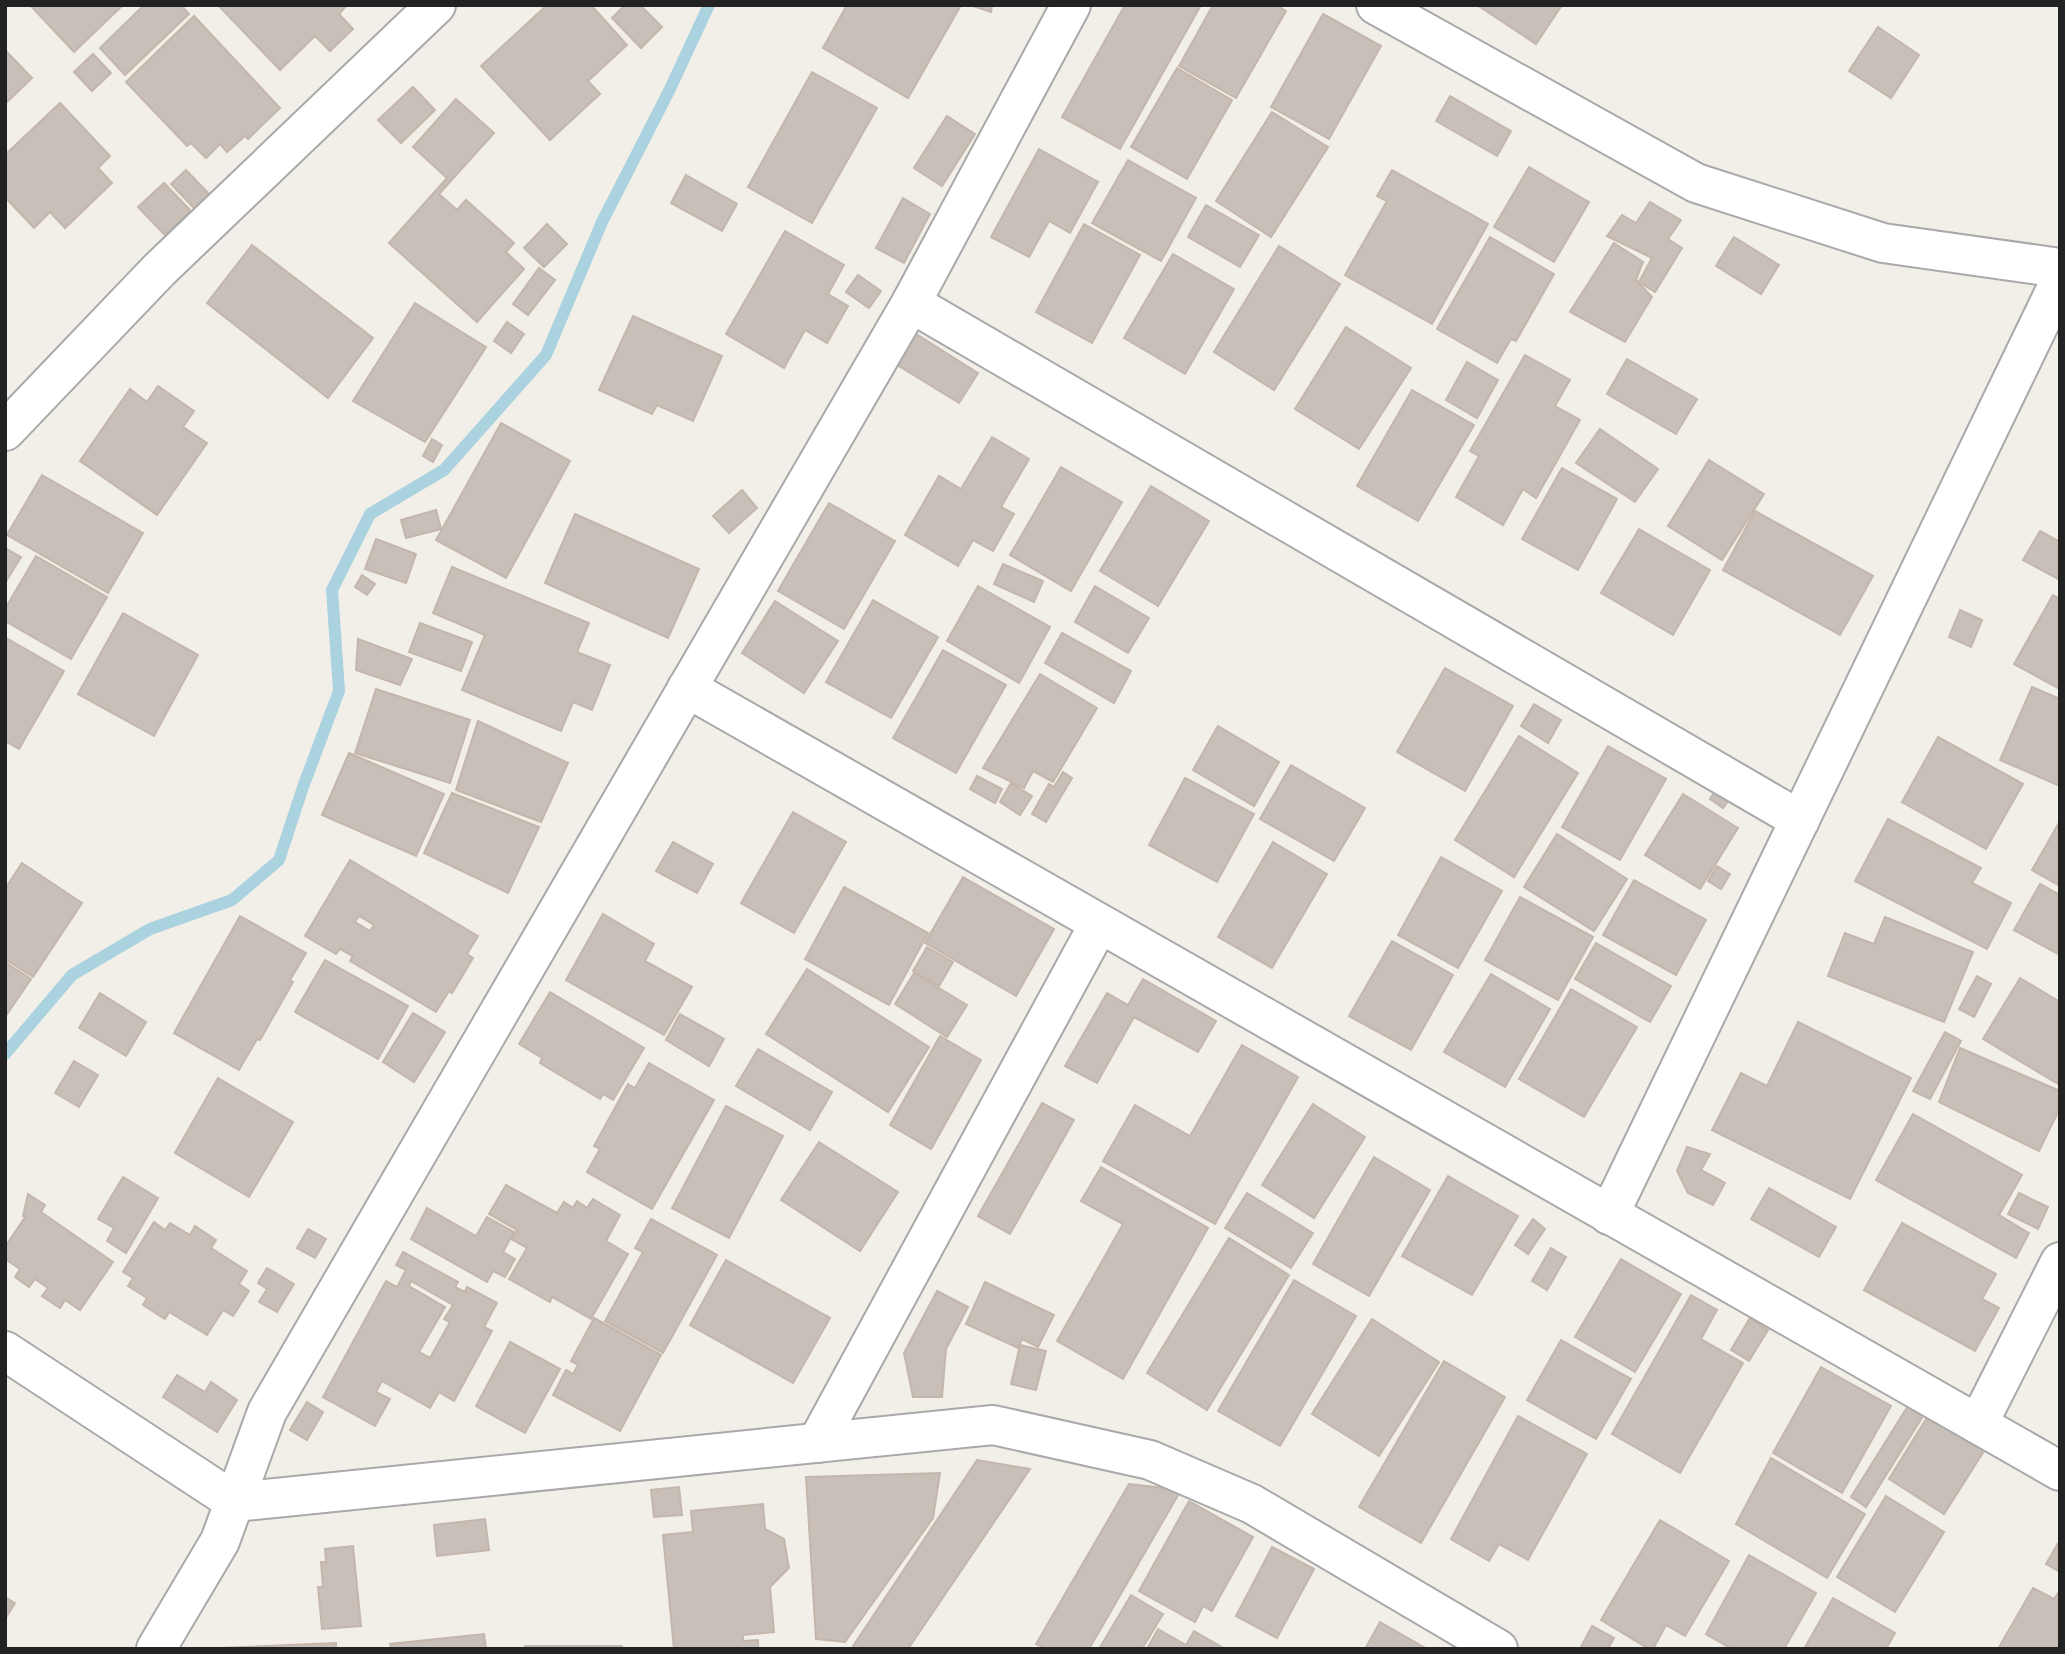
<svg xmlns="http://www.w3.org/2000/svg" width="2065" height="1654" font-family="'DM Sans',sans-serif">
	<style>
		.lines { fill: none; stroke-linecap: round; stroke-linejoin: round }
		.stream { stroke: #aad3df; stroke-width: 12 }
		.building { fill: #c7bfb8; stroke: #c4b6ab; stroke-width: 2; fill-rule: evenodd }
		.minor-casing { stroke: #a9a9a9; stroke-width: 42 }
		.minor { stroke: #fff; stroke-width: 38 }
	</style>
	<rect width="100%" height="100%" fill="#f2efe9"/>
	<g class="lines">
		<path class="stream" d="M5,1054L72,975L150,929L232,900L279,860L303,787L339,691L332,590L370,514L444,470L546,355L602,222L669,91L709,5"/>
	</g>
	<g class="building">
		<path d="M30,5H123L74,52Z"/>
		<path d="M144,5H181L189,14L125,75L100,48Z"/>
		<path d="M218,5H347L339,14L353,29L330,51L315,36L280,70Z"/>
		<path d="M547,5H591L627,45L588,81L600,94L550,140L481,66Z"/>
		<path d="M625,5H640L662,27L641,48L612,18Z"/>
		<path d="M847,5H961L908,98L823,48Z"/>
		<path d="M970,5H992L991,12Z"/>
		<path d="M1125,5H1201L1120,149L1062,117Z"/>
		<path d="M1213,5H1276L1286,11L1236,98L1179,66Z"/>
		<path d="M1477,5H1562L1536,44Z"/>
		<path d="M1323,14L1381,46L1329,139L1271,107Z"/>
		<path d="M194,16L280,108L248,139L245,136L227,152L220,144L206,158L191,143L187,146L126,82Z"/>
		<path d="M1878,27L1919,55L1891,98L1849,71Z"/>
		<path d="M5,50L32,78L5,104Z"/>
		<path d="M93,54L111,73L92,91L74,72Z"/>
		<path d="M1177,68L1232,100L1187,179L1131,147Z"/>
		<path d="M812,72L877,108L812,223L748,187Z"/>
		<path d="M413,87L435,110L401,143L378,120Z"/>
		<path d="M1450,96L1511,131L1497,156L1436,121Z"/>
		<path d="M456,99L494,133L439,194L457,210L466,200L514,243L506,252L524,269L477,322L389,243L447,178L413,147Z"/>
		<path d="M60,103L110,156L98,168L112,183L65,228L50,212L34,228L5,197V155Z"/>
		<path d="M1272,112L1328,147L1271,237L1216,201Z"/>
		<path d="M947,116L975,134L942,186L914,168Z"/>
		<path d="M1039,149L1098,182L1070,233L1049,221L1029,257L991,237Z"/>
		<path d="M1128,160L1196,198L1161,261L1092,223Z"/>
		<path d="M1529,167L1589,202L1554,262L1494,227Z"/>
		<path d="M186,170L211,196L196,210L171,184Z"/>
		<path d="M1392,170L1488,224L1432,324L1345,275L1387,201L1377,196Z"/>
		<path d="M686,175L737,204L722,231L671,203Z"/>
		<path d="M164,183L191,211L165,235L138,207Z"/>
		<path d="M903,198L930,214L904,263L876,248Z"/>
		<path d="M1650,202L1681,220L1668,239L1682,248L1655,292L1639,282L1652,258L1607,236L1622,215L1636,223Z"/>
		<path d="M1206,205L1259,235L1240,267L1188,237Z"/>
		<path d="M547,224L567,244L544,267L524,248Z"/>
		<path d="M1084,224L1140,255L1092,343L1036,312Z"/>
		<path d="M785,231L844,265L828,294L848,306L827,343L805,330L784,368L726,334Z"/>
		<path d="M1490,237L1554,274L1516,341L1511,339L1497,363L1437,329Z"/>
		<path d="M1734,237L1779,265L1761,294L1716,266Z"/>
		<path d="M1614,243L1643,262L1636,280L1652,297L1625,342L1570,312Z"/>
		<path d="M252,245L373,338L328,398L207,303Z"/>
		<path d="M1279,246L1340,284L1274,390L1214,352Z"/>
		<path d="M1173,254L1234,289L1185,374L1124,338Z"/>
		<path d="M539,268L555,280L528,315L513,304Z"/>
		<path d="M858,275L881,291L869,308L846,292Z"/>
		<path d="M415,303L486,347L425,442L353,401Z"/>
		<path d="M633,316L722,356L693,421L657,405L652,414L599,390Z"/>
		<path d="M507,322L524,334L511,353L494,341Z"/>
		<path d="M1346,327L1411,368L1359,449L1295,409Z"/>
		<path d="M913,332L978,373L959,403L894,363Z"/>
		<path d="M1525,355L1570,380L1555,406L1580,420L1536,498L1523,489L1503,525L1456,497L1479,456L1470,451Z"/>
		<path d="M1627,359L1697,399L1676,434L1607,394Z"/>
		<path d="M1467,362L1498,380L1477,418L1446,400Z"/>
		<path d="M158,386L194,411L183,427L207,443L157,515L80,461L130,389L147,402Z"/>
		<path d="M1412,390L1474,425L1418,521L1357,486Z"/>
		<path d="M501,423L570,461L506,578L436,540Z"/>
		<path d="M1600,429L1658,469L1635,502L1576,463Z"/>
		<path d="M992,437L1029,459L1001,507L1014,514L993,551L973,540L958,566L905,535L939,476L961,489Z"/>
		<path d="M432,439L442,445L433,462L423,456Z"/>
		<path d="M1709,460L1764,494L1722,560L1668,526Z"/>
		<path d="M1061,467L1122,502L1071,591L1010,555Z"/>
		<path d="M1562,468L1617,499L1578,570L1522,539Z"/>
		<path d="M42,475L143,533L108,593L7,535Z"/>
		<path d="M1151,486L1209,521L1158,606L1100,571Z"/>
		<path d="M742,490L757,508L729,533L713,516Z"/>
		<path d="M829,503L895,541L844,629L778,591Z"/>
		<path d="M436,510L441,529L406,538L401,520Z"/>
		<path d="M1755,511L1873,576L1840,635L1723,570Z"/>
		<path d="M575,514L699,569L668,638L545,583Z"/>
		<path d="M1639,529L1710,570L1673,635L1601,593Z"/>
		<path d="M2040,531L2060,542V576L2058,579L2023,560Z"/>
		<path d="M376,539L416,554L406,583L365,569Z"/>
		<path d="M5,548L21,557L5,583Z"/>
		<path d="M36,556L107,597L71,659L5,621V609Z"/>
		<path d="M1003,564L1043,581L1034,602L994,584Z"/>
		<path d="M452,567L589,623L577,652L610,665L592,710L573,702L561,731L462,690L485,635L433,613Z"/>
		<path d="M362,575L375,584L367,595L355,587Z"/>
		<path d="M978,586L1050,627L1019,683L947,641Z"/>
		<path d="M1095,586L1149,618L1128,653L1075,622Z"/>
		<path d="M2053,595L2060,599V689L2014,664Z"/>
		<path d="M873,600L938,637L891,718L826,682Z"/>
		<path d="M775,601L838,641L804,693L742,653Z"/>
		<path d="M1960,610L1982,620L1971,647L1949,637Z"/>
		<path d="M123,613L198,655L154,736L78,694Z"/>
		<path d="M420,623L472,642L461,671L409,652Z"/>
		<path d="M1062,633L1131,671L1114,703L1045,663Z"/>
		<path d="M8,639L64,671L19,749L5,741V645Z"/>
		<path d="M358,639L412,659L400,685L356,670Z"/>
		<path d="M943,650L1006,685L956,773L893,738Z"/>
		<path d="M1445,668L1513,706L1465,791L1397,752Z"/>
		<path d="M1040,674L1097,708L1053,782L1033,771L1024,788L983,768Z"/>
		<path d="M2032,687L2060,699V786L2000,760Z"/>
		<path d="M376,689L470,720L450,783L355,753Z"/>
		<path d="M1534,704L1561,720L1548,743L1521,726Z"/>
		<path d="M478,721L568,763L541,822L456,790Z"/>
		<path d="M1218,726L1279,762L1254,806L1193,770Z"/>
		<path d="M1519,736L1578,773L1514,877L1455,840Z"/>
		<path d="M1938,737L2023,784L1986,849L1902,802Z"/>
		<path d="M1608,746L1666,779L1620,860L1562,827Z"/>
		<path d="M349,753L444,794L416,856L322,815Z"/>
		<path d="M1291,765L1365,808L1334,861L1260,819Z"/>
		<path d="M1063,772L1072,778L1046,822L1032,814L1049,784L1054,787Z"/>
		<path d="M977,776L1002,789L995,803L970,789Z"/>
		<path d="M1185,778L1254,814L1217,882L1149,845Z"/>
		<path d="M1011,783L1032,796L1020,815L1000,802Z"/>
		<path d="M1717,788L1731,797L1723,808L1710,799Z"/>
		<path d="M452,793L539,827L508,893L424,853Z"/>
		<path d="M1683,794L1738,828L1700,889L1645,855Z"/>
		<path d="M793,812L846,842L794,933L741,903Z"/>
		<path d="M1888,819L1981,868L1972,883L2011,903L1987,949L1855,881Z"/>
		<path d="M2060,821V886L2032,870Z"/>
		<path d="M1557,834L1627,879L1594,931L1524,887Z"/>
		<path d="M673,842L713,864L697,893L656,871Z"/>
		<path d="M1273,842L1327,874L1272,968L1218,937Z"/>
		<path d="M1441,857L1502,891L1458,968L1398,935Z"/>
		<path d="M350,860L478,936L467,954L473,958L452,993L449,991L436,1012L350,961L353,956L340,949L336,954L305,936ZM359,916L374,925L370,931L355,922Z"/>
		<path d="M22,863L82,903L33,977L5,959V889Z"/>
		<path d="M1717,866L1730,874L1721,889L1708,881Z"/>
		<path d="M963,877L1054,929L1016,996L925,943Z"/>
		<path d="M1634,880L1706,920L1676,975L1603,935Z"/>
		<path d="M2040,884L2060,895V955L2014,930Z"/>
		<path d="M844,887L928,933L889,1005L805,959Z"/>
		<path d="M1520,897L1593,937L1558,1000L1485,960Z"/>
		<path d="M603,914L654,944L645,961L692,987L664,1035L566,980Z"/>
		<path d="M240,916L306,953L290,980L293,982L260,1040L257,1039L239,1070L174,1033Z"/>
		<path d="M1885,917L1973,952L1944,1022L1828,976L1845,933L1874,944Z"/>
		<path d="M1392,941L1453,975L1411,1050L1349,1016Z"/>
		<path d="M1596,943L1671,986L1650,1022L1575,979Z"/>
		<path d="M927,947L953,962L939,986L913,971Z"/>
		<path d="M325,960L408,1006L378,1059L295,1012Z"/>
		<path d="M5,962L31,979L5,1017Z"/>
		<path d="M807,969L929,1047L888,1112L766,1034Z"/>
		<path d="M914,973L967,1005L947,1037L895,1004Z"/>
		<path d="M1491,974L1550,1009L1505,1087L1444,1052Z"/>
		<path d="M1977,976L1991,984L1974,1017L1959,1009Z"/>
		<path d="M2020,978L2060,1002V1085L1983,1039Z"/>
		<path d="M1143,979L1216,1021L1198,1052L1134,1017L1097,1083L1065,1066L1107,993L1128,1005Z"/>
		<path d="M1571,989L1637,1027L1584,1117L1519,1079Z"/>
		<path d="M550,992L644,1048L613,1100L603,1094L600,1099L540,1063L542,1058L519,1044Z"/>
		<path d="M100,993L146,1022L126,1056L79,1028Z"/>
		<path d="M413,1013L445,1032L414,1082L383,1062Z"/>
		<path d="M680,1014L724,1039L709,1066L666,1040Z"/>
		<path d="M1798,1022L1911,1078L1850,1199L1712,1130L1741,1073L1767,1086Z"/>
		<path d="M1945,1032L1961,1041L1930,1099L1913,1091Z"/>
		<path d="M940,1036L981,1060L931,1149L890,1125Z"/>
		<path d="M1242,1045L1298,1077L1215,1224L1103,1161L1135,1105L1190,1136Z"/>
		<path d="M1960,1048L2060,1091V1108L2039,1151L1939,1102Z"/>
		<path d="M758,1049L832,1092L810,1130L736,1086Z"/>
		<path d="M74,1061L98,1075L79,1107L55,1093Z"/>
		<path d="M649,1063L714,1100L652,1209L587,1172L600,1149L594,1146L628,1084L635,1088Z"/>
		<path d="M218,1078L293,1122L249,1197L175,1153Z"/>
		<path d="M1042,1103L1074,1120L1010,1234L978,1216Z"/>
		<path d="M1313,1104L1365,1137L1314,1218L1262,1185Z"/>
		<path d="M726,1106L783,1136L729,1238L672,1208Z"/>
		<path d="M1913,1114L2022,1175L1999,1215L2029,1233L2016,1258L1876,1180Z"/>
		<path d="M819,1142L898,1192L860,1251L781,1200Z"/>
		<path d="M1687,1147L1710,1154L1701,1170L1725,1183L1713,1205L1688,1193L1677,1171Z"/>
		<path d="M1374,1157L1430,1190L1369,1296L1313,1264Z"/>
		<path d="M1101,1167L1208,1228L1123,1379L1057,1341L1123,1224L1081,1201Z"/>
		<path d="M1448,1176L1518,1216L1472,1295L1402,1256Z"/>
		<path d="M123,1177L158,1198L126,1253L107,1241L114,1228L98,1219Z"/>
		<path d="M506,1185L557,1213L564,1202L573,1208L577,1201L587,1208L593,1199L620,1215L606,1241L628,1254L591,1319L552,1297L550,1302L509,1279L527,1248L511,1239L517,1230L489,1214Z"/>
		<path d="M1769,1188L1836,1227L1819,1257L1751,1219Z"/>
		<path d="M1247,1193L1313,1233L1291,1268L1225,1228Z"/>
		<path d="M2019,1193L2048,1207L2038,1229L2008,1214Z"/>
		<path d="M28,1194L45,1205L41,1212L113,1262L80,1310L65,1300L60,1308L42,1296L48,1288L35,1279L29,1287L15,1277L20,1269L5,1259V1247L25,1217L23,1216Z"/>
		<path d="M427,1208L476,1236L487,1217L514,1232L503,1252L515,1259L505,1277L493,1271L487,1282L411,1239Z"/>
		<path d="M651,1219L717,1255L663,1353L605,1321L643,1252L635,1248Z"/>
		<path d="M1533,1219L1545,1229L1528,1254L1515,1245Z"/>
		<path d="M154,1222L165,1230L170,1223L190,1235L195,1226L216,1240L211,1248L247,1271L239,1284L249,1291L233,1316L223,1310L207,1335L169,1312L165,1319L143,1305L147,1298L128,1286L133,1278L123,1272Z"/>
		<path d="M1902,1223L1996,1274L1982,1299L1999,1308L1975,1351L1864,1290Z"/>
		<path d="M308,1229L326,1239L315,1258L297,1248Z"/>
		<path d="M1229,1238L1289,1275L1207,1410L1147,1373Z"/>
		<path d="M1551,1248L1566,1257L1547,1290L1532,1281Z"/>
		<path d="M403,1252L458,1282L455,1287L465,1292L467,1287L497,1303L484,1327L492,1331L454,1401L439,1392L430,1408L382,1381L376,1392L390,1399L375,1426L323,1397L386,1281L397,1287L406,1270L396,1265ZM411,1281L453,1305L444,1319L450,1322L430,1358L419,1352L445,1307L409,1286Z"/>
		<path d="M1621,1259L1681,1294L1635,1372L1575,1337Z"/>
		<path d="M726,1260L830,1318L793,1383L690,1325Z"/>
		<path d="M267,1268L294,1284L277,1312L259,1302L267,1289L258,1283Z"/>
		<path d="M1294,1280L1356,1316L1280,1446L1218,1411Z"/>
		<path d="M985,1282L1054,1315L1038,1347L1022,1339L1018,1348L966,1324Z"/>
		<path d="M937,1291L968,1307L946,1349L942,1397H913L904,1353Z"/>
		<path d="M1691,1295L1717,1310L1701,1339L1743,1363L1680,1473L1612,1434Z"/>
		<path d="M594,1318L661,1355L620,1431L553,1395L566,1370L573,1374L578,1365L571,1361Z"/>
		<path d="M1750,1318L1768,1330L1749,1361L1731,1350Z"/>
		<path d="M1372,1319L1439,1362L1379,1456L1312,1414Z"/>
		<path d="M1561,1340L1631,1379L1596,1439L1527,1400Z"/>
		<path d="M510,1342L560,1369L525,1433L476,1406Z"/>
		<path d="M1020,1345L1046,1351L1036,1390L1011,1384Z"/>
		<path d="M1444,1361L1505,1397L1421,1543L1359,1507Z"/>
		<path d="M1821,1367L1891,1406L1842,1493L1773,1453Z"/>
		<path d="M177,1375L205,1392L211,1382L237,1400L217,1432L163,1397Z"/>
		<path d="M307,1402L323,1412L307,1440L290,1430Z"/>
		<path d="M1908,1406L1923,1416L1866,1507L1851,1497Z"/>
		<path d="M1518,1416L1587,1454L1528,1560L1499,1544L1489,1561L1451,1539Z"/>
		<path d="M1928,1416L1984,1451L1944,1514L1889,1479Z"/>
		<path d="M1771,1458L1865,1514L1827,1578L1736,1524Z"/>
		<path d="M977,1460L1030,1469L908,1649H856L853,1646Z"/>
		<path d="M940,1473L933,1518L845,1642L816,1639L806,1477Z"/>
		<path d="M1129,1484L1181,1490L1089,1649H1047L1036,1644Z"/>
		<path d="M679,1487L682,1515L654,1517L651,1490Z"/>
		<path d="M1886,1496L1944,1532L1895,1612L1837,1577Z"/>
		<path d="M1189,1501L1253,1537L1212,1611L1203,1606L1195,1622L1139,1591Z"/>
		<path d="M763,1504L765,1529L784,1539L789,1568L770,1587L774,1632L743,1635V1641L758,1640V1649H674L663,1535L693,1532L691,1511Z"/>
		<path d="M485,1519L489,1550L437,1556L434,1525Z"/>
		<path d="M1660,1520L1729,1561L1685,1636L1666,1625L1653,1649H1649L1601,1620Z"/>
		<path d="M2060,1540V1572L2046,1564Z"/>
		<path d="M353,1546L361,1626L322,1629L318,1587H323L321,1562H326L325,1549Z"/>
		<path d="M1272,1547L1314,1569L1277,1638L1236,1616Z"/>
		<path d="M1749,1555L1816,1593L1784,1649H1732L1706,1634Z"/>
		<path d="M2033,1588L2054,1599L2060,1590V1649H1998Z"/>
		<path d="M1131,1595L1163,1614L1142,1649H1099Z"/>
		<path d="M5,1597L15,1603L5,1619Z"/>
		<path d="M1833,1598L1895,1633L1886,1649H1804Z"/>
		<path d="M1380,1622L1427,1649H1365Z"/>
		<path d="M1592,1626L1614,1638L1608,1649H1580Z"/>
		<path d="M1158,1629L1186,1645L1194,1631L1225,1649H1147Z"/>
		<path d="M484,1634L486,1649H391L390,1644Z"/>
		<path d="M336,1643V1649H195Z"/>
		<path d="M525,1646H622L623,1649H525Z"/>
	</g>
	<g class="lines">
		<defs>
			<g id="minor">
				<path d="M1376,5L1696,183L1883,243L2060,268"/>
				<path d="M911,303L1800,820"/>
				<path d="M5,431L159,270L436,5"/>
				<path d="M687,688L2060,1471"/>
				<path d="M1609,1215L2060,281"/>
				<path d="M5,1351L235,1502L993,1425L1150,1460L1252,1504L1498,1649"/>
				<path d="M1978,1424L2060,1262"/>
				<path d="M817,1443L1099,924"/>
				<path d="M156,1649L220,1541L267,1412L911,303L1071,5"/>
			</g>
		</defs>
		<use href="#minor" class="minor-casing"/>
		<use href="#minor" class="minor"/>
	</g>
	<rect width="2065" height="1654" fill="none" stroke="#222222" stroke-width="14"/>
</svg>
